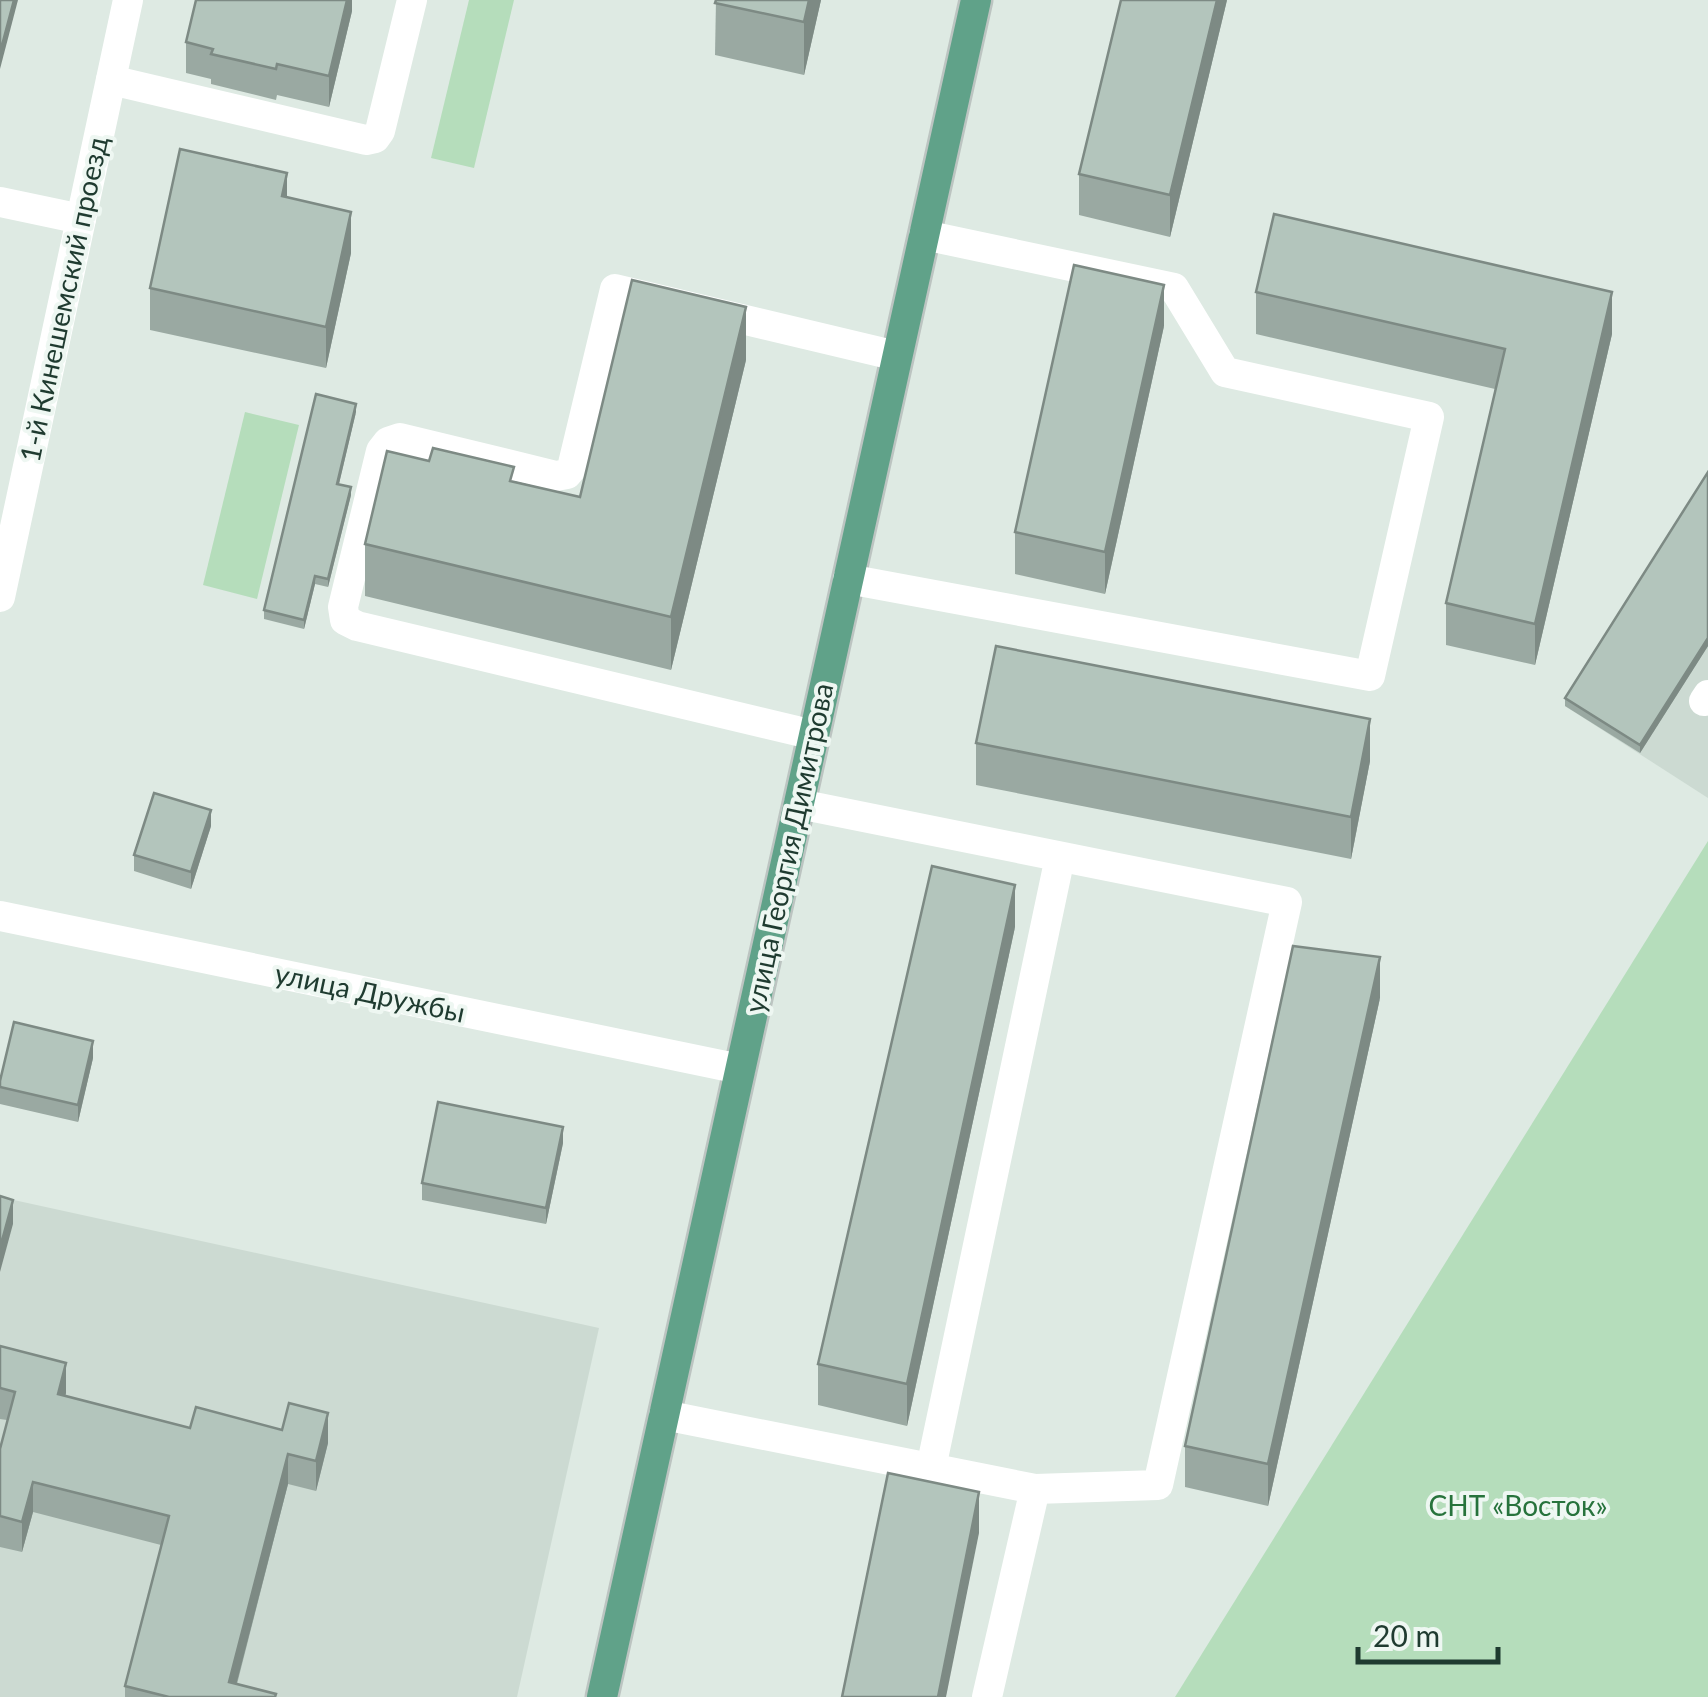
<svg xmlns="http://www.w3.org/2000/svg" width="1708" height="1697" font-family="Lato,sans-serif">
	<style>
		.built { fill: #ccdad2 }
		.green { fill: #b5ddbb }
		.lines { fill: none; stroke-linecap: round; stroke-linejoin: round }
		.major-casing { stroke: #bcc4c1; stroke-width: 35 }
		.minor { stroke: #fff; stroke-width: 30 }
		.major { stroke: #60a289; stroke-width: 30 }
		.wall { fill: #9aa9a2 }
		.shaded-wall { fill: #7d8a84 }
		.building { fill: #b3c5bc; stroke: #7d8a84; stroke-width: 2.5 }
		.labels { text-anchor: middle; stroke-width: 8; stroke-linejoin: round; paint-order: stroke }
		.street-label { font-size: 28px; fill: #1f3b30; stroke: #eef7f2 }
		.park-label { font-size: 28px; fill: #27733c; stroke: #eef7f2 }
	</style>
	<rect width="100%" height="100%" fill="#deeae3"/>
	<g class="built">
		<path d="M1708,481V798L1565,706Z"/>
		<path d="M0,1197L599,1328L517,1697H0Z"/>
	</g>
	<g class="green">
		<path d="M469,0H514L474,168L431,158Z"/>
		<path d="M245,412L299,425L257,599L203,585Z"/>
		<path d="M1708,841V1697H1175Z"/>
	</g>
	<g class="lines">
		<defs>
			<path id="major" d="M602,1697L976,0"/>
		</defs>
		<use href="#major" class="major-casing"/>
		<g class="minor">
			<path d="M111,80L366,140L375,138L380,131L412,0"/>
			<path d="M0,202L81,219"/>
			<path d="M848,579L1370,676L1429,417L1225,372L1174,288L924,235"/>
			<path d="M0,597L128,0"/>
			<path d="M1704,701L1708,695"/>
			<path d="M814,735L357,626L345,620L343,607L381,451L388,442L400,438L556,476L567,474L572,468L615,289L897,356"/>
			<path d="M799,804L1287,902L1158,1485L1035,1489"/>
			<path d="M0,916L740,1069"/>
			<path d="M664,1415L1035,1489L987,1697"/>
			<path d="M931,1468L1060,857"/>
		</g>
		<use href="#major" class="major"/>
	</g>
	<g class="wall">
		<path d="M352,0V11L329,107L277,95L276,100L211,84V79L186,73V42Z"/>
		<path d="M716,0H821L804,75L715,55Z"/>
		<path d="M1227,0L1170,237L1079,215V174Z"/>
		<path d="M351,253L326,368L150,330V288Z"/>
		<path d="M1256,292L1612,334L1535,665L1446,645V603L1495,389L1256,334Z"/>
		<path d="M1164,326L1105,594L1015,574V532Z"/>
		<path d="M746,360L671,670L365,596V544L514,481L580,497Z"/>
		<path d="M356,412L339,484L351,495L328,587L315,584L304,629L264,619V610Z"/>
		<path d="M1708,472V646L1640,753L1565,706V698Z"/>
		<path d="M976,743L1370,761L1351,859L976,785Z"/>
		<path d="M211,826L191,889L134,871V855Z"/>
		<path d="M1015,927L907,1426L818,1405V1364Z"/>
		<path d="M1380,998L1268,1506L1185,1487V1446Z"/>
		<path d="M93,1058L78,1122L0,1104V1081Z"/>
		<path d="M563,1143L546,1224L422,1200V1183Z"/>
		<path d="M0,1346L66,1393L65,1396L190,1428L328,1443L316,1491L288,1484L237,1684L276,1697H125V1686L161,1545L33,1512L22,1552L0,1547V1449L7,1420L0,1419Z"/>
	</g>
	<g class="shaded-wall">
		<path d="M14,0H18L0,69V53Z"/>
		<path d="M347,0H352V11L329,107V76Z"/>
		<path d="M809,0H821L804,75V22Z"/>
		<path d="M1217,0H1227L1170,237V195Z"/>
		<path d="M287,173V214L282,196Z"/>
		<path d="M351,212V253L326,368V327Z"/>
		<path d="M1164,285V326L1105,594V552Z"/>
		<path d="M1612,292V334L1535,665V624Z"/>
		<path d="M746,307V360L671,670V617Z"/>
		<path d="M356,404V412L337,492V484Z"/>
		<path d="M351,487V495L328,587V579Z"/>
		<path d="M315,576V584L304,629V620Z"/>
		<path d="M1708,638V646L1640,753V745Z"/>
		<path d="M1370,719V761L1351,859V817Z"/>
		<path d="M211,810V826L191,889V872Z"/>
		<path d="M1015,885V927L907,1426V1384Z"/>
		<path d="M1380,957V998L1268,1506V1464Z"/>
		<path d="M93,1041V1058L78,1122V1105Z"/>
		<path d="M563,1127V1143L546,1224V1208Z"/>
		<path d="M13,1200V1224L0,1272V1248Z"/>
		<path d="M66,1363V1393L58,1425V1394Z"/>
		<path d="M328,1413V1443L316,1491V1461Z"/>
		<path d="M288,1454V1484L233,1697L229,1682Z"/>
		<path d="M33,1482V1512L22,1552V1522Z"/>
		<path d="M979,1492V1533L946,1697H938Z"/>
	</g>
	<g class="building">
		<path d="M0,0H14L0,53Z"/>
		<path d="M196,0H347L329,76L277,64L276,69L211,54L213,49L186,42Z"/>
		<path d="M716,0H809L804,22L715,3Z"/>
		<path d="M1121,0H1217L1170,195L1079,174Z"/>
		<path d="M180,149L287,173L282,196L351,212L326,327L150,288Z"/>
		<path d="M1274,214L1612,292L1535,624L1446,603L1505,349L1256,292Z"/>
		<path d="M1074,265L1164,285L1105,552L1015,532Z"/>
		<path d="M632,280L746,307L671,617L365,544L387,451L429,461L433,448L514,467L510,481L580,497Z"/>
		<path d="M316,394L356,404L337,484L351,487L328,579L315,576L304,620L264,610Z"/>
		<path d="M1708,472V638L1640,745L1565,698Z"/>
		<path d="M996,646L1370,719L1351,817L976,743Z"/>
		<path d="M154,793L211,810L191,872L134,855Z"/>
		<path d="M932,866L1015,885L907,1384L818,1364Z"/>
		<path d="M1293,946L1380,957L1268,1464L1185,1446Z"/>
		<path d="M14,1022L93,1041L78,1105L0,1087V1081Z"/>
		<path d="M438,1102L563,1127L546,1208L422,1183Z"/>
		<path d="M0,1196L13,1200L0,1248Z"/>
		<path d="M0,1346L66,1363L58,1394L190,1428L196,1407L282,1430L289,1403L328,1413L316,1461L288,1454L229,1682L276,1694L275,1697H169L125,1686L169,1516L33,1482L22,1522L0,1516V1449L15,1392L0,1388Z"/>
		<path d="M888,1473L979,1492L938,1697H842Z"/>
	</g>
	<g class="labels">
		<g class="street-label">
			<text transform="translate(64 299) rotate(-78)" y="10">1-й Кинешемский проезд</text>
			<text transform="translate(789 848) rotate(-78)" y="10">улица Георгия Димитрова</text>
			<text transform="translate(370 993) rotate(12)" y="10">улица Дружбы</text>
		</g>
		<g class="park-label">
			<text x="1518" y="1516">СНТ «Восток»</text>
		</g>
	</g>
	<path d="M1358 1647v15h140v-15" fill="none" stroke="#1f3b30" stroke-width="5"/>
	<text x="1373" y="1647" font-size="30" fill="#1f3b30" stroke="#eef7f2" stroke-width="8" paint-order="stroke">20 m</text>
</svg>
